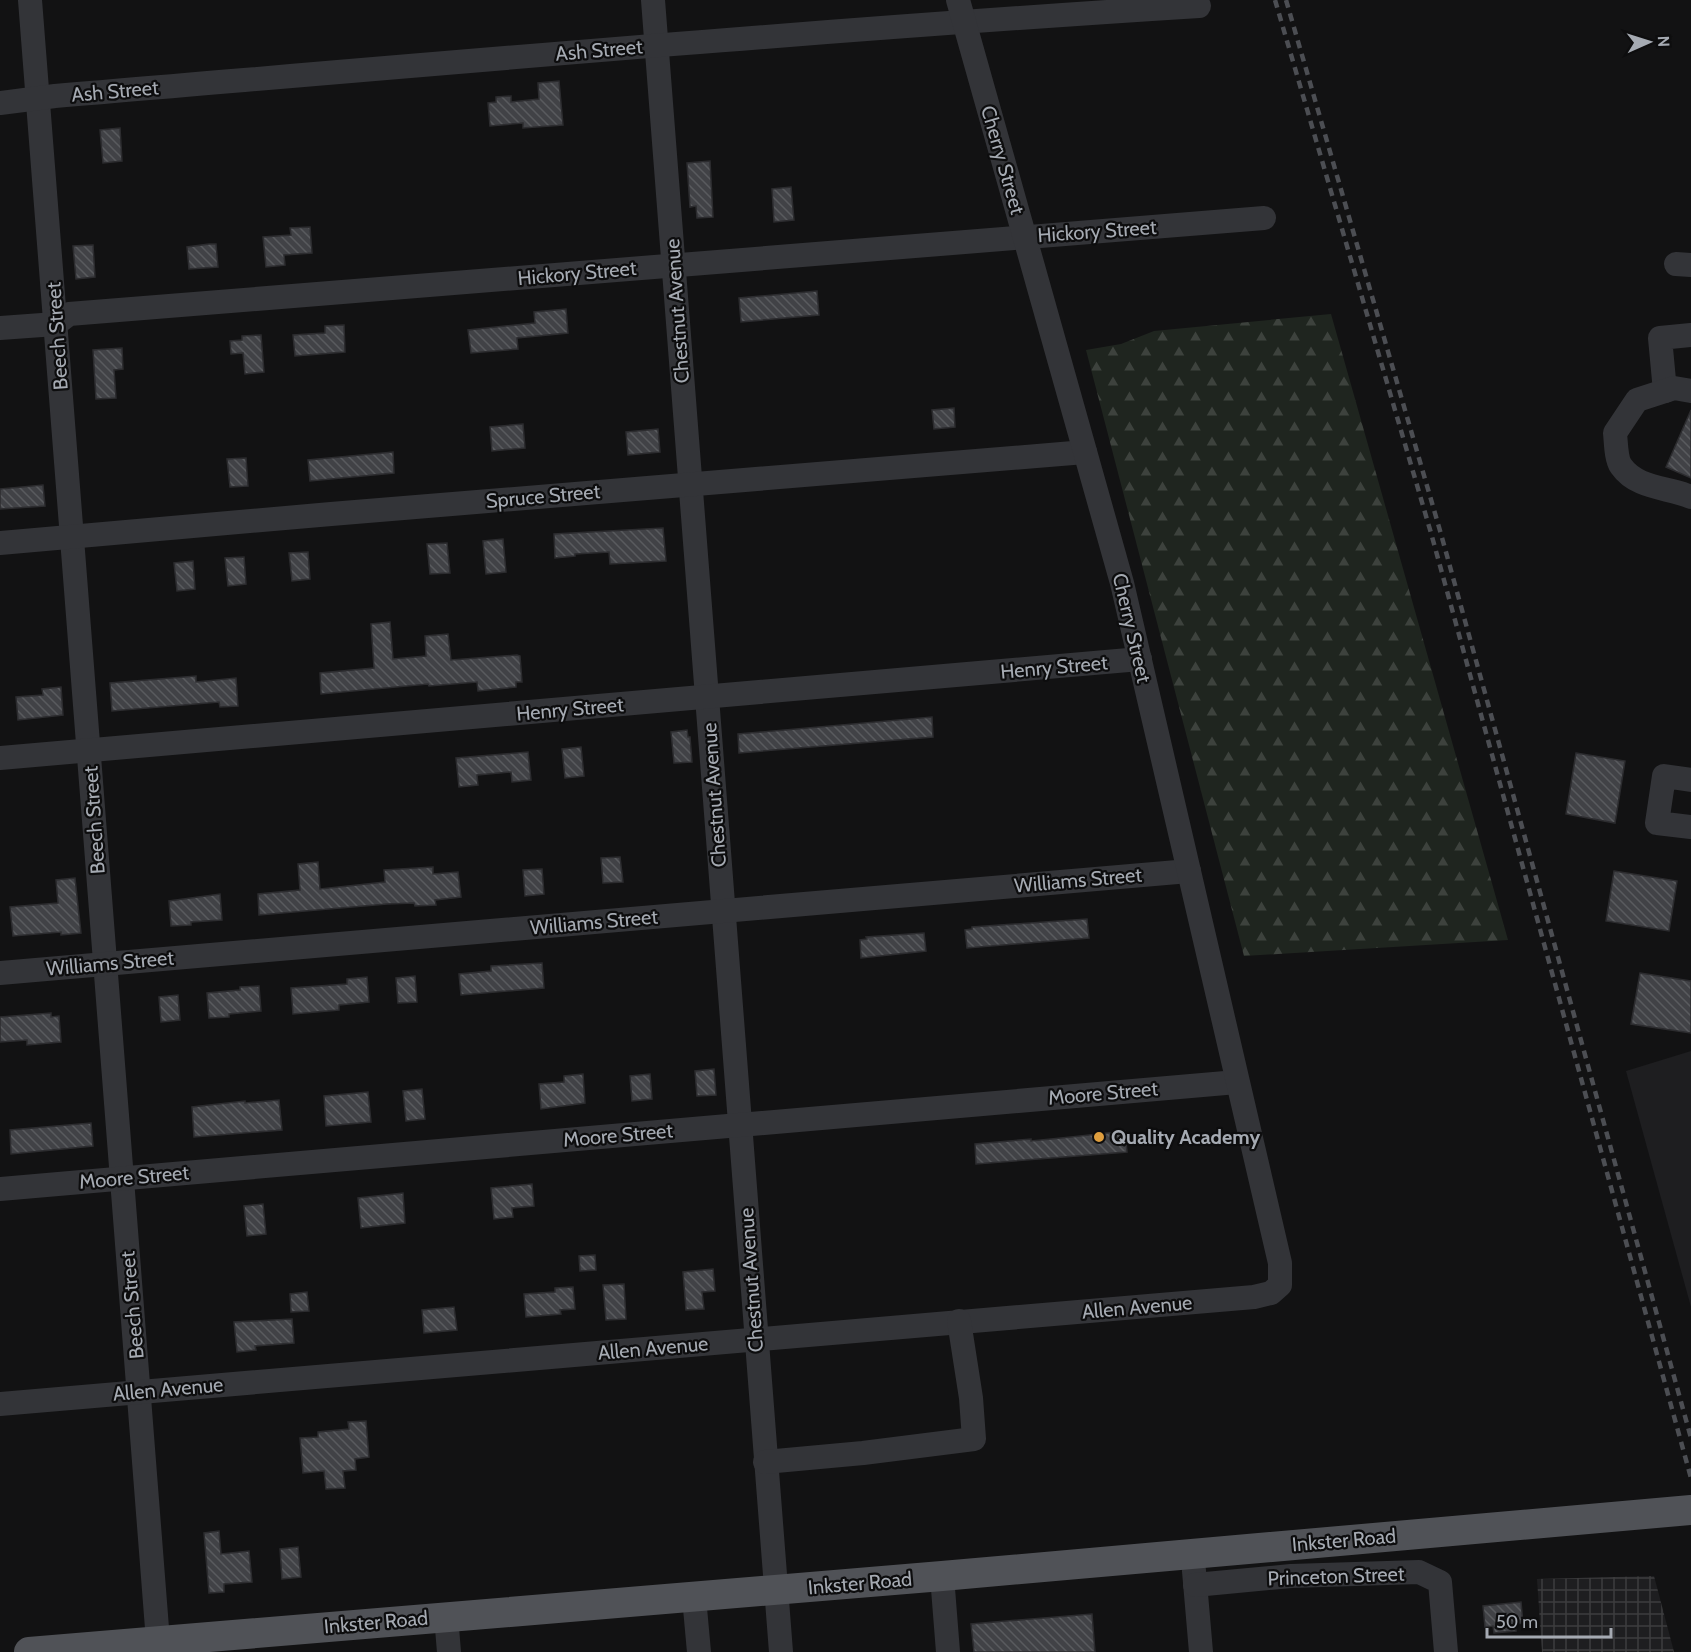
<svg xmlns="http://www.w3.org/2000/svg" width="1691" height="1652" font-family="Cabin,sans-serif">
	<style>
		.built { fill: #1e1e20 }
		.industrial { fill: url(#industrial-grid) }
		.forest { fill: url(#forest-firs) }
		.building { fill: url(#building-back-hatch); stroke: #2c2c2f; stroke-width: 1.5 }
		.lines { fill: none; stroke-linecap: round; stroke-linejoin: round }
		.minor { stroke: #333438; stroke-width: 24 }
		.major { stroke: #505257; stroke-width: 30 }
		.rail { stroke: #4c4e53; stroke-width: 4.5; stroke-dasharray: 8 6; stroke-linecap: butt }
		.poi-dot { fill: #df9e3e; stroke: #0d0d0e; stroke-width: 2 }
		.labels { text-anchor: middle; stroke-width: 4.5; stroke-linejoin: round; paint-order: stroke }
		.street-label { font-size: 20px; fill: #a5aab2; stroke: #0d0d0e }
		.poi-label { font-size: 20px; font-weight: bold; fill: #a5aab2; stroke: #0d0d0e; text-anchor: start }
	</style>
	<defs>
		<pattern id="industrial-grid" width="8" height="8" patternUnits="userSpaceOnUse" patternTransform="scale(1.5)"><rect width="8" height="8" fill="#1e1e20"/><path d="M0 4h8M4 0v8" fill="none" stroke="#3c3c3e"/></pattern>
		<pattern id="forest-firs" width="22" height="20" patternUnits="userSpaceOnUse" patternTransform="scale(1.5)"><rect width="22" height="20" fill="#1f251f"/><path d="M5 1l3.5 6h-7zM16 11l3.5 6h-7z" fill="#3d423d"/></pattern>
		<pattern id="building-back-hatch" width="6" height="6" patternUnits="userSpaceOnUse" patternTransform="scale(1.5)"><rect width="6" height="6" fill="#414246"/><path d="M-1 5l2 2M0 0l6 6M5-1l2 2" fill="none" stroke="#595b5e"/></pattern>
	</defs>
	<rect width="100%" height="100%" fill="#121213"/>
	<path class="built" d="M1691,1051V1307L1626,1071Z"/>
	<path class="industrial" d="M1654,1576L1674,1652H1542L1537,1579Z"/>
	<path class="forest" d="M1331,314L1508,940L1244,956L1086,350L1121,344L1154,331Z"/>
	<g class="building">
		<path d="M559,81L563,125L523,128V123L490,126L488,103L496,102V97L511,96V102L539,99L538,83Z"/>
		<path d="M120,128L122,161L103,163L100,130Z"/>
		<path d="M710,161L713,217L697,218L696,206L690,207L687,163Z"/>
		<path d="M791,187L794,220L774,222L772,189Z"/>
		<path d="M310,227L312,253L284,255L285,265L266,267L263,237L291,235L290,228Z"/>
		<path d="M209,244H216L218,267L189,269L187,247Z"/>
		<path d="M93,245L95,277L76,279L73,246Z"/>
		<path d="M817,291L819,315L741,322L739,298Z"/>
		<path d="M566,309L568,333L517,338L518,349L471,353L468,330L535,323L534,312Z"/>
		<path d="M344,325L345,352L295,356L293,335L325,333V326Z"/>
		<path d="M261,335L264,372L245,374L243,353L231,354L230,341L242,340V336Z"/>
		<path d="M122,348L123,369L114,370L116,398L96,399L93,350Z"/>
		<path d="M954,408L955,427L934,429L932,410Z"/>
		<path d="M1691,410V478L1666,467Z"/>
		<path d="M523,424L525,448L492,451L490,427Z"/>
		<path d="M658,429L660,452L628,455L626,432Z"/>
		<path d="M393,452L394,473L310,481L308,460Z"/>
		<path d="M246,458L248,486L230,487L227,459Z"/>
		<path d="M43,485L45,506L0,509V489Z"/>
		<path d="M663,528L666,561L610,564L609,552L575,554V556L555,558L554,534Z"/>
		<path d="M503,539L506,572L486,574L483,541Z"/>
		<path d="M447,543L450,573L430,574L427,544Z"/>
		<path d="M308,552L310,579L292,581L289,553Z"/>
		<path d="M244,557L246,584L228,586L225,558Z"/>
		<path d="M193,561L195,589L177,591L174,563Z"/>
		<path d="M390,622L393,659L426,656L425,636L448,634L451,660L517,655L520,656L522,682H516V687L478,691L477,682L429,686L428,684L321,694L320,673L374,668L371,624Z"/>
		<path d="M196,676V682L236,678L238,706L220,707L219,702L112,711L110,683Z"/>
		<path d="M61,687L63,715L18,720L16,697L43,695L42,689Z"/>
		<path d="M932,717L933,737L739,753L738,734Z"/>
		<path d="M687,730L688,737H690L692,762L674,763L671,732Z"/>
		<path d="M581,747L584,776L565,778L562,749Z"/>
		<path d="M528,752L531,780L512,782L511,772L477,775L478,785L459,787L456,758Z"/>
		<path d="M1576,753L1625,761L1615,823L1566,814Z"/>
		<path d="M620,857L623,882L603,883L601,858Z"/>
		<path d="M318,862L320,889L385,882L384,870L433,867V874L458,872L461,897L435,900L436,905L415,906L414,903L387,904L259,915L258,894L300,890L298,864Z"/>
		<path d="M542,869L544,894L525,896L523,870Z"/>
		<path d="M1614,871L1677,881L1669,931L1606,921Z"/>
		<path d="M75,878L81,933L61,935V932L13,936L10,907L58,903L56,880Z"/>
		<path d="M220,894L222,920L191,922V925L171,926L169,901Z"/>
		<path d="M1087,919L1089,938L967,948L965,930L972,929V927Z"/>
		<path d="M924,933L926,951L861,958L860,940L867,939L866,937Z"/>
		<path d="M542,963L544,988L461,995L459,974L491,971V966Z"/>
		<path d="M1640,973L1691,981V1033L1631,1024Z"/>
		<path d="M415,976L417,1002L398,1003L396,978Z"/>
		<path d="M367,977L369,1002L339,1005V1010L293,1014L291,988L347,984V979Z"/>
		<path d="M259,986L261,1011L229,1014V1017L209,1018L207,993L240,990V987Z"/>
		<path d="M178,995L180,1020L161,1022L159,997Z"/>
		<path d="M51,1013V1017L59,1016L61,1042L27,1045V1040L0,1042V1017Z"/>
		<path d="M714,1069L716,1095L697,1096L695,1071Z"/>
		<path d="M583,1074L585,1103L541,1109L539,1084L564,1082V1076Z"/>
		<path d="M650,1074L652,1099L632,1101L630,1076Z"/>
		<path d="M422,1089L425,1119L406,1121L403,1091Z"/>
		<path d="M368,1092L371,1122L326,1126L324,1096Z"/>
		<path d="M279,1100L282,1130L194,1137L192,1107L245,1101V1103Z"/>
		<path d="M91,1123L93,1146L11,1154L10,1130Z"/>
		<path d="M1125,1131L1127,1152L976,1164L975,1144L1031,1139V1141L1071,1137Z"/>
		<path d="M532,1184L534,1206L512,1208L513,1217L494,1219L491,1188Z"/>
		<path d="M403,1193L405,1223L361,1228L358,1198Z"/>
		<path d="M263,1204L266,1234L247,1236L244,1206Z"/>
		<path d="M595,1255L596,1270L580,1271L579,1256Z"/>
		<path d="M713,1269L715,1291L702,1292L704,1309L686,1310L683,1272Z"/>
		<path d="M624,1284L626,1319L606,1320L603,1285Z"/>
		<path d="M573,1287L575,1309L560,1310L561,1314L526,1317L524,1294L555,1292V1288Z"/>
		<path d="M307,1292L309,1311L291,1312L290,1294Z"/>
		<path d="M454,1307L457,1330L424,1333L422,1310Z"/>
		<path d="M292,1319L294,1343L255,1346L256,1350L237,1352L234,1322Z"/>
		<path d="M366,1421L369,1457L355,1459L356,1470L343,1471L345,1488L326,1489L324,1471L303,1473L300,1438L318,1437V1432L349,1429L348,1422Z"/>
		<path d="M219,1531L221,1554L249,1551L252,1582L224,1584V1592L209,1593L204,1533Z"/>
		<path d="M298,1547L301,1577L282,1579L280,1549Z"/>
		<path d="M1521,1602L1523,1623L1515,1624L1516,1631L1494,1633L1493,1626L1485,1627L1483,1606Z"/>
		<path d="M1092,1614L1095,1652H974L971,1624Z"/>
	</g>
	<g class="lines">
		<g class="minor">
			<path d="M30,0L158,1641"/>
			<path d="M653,0L781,1652"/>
			<path d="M0,103L55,96C436,64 817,30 1199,6"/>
			<path d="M1676,264L1691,265"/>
			<path d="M0,328L56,324L69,314L1264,218"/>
			<path d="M1665,391L1660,338L1691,335"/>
			<path d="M1691,391L1674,388L1637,400L1615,433C1616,442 1616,459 1621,466C1637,489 1668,487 1691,497"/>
			<path d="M0,543L331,514L1085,452"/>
			<path d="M0,758L1140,659"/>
			<path d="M1691,780L1664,776L1657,823L1691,827"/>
			<path d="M0,973L1189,871"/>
			<path d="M0,1189L1237,1082"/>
			<path d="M0,1404L1254,1297L1271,1293L1280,1285V1263L1122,583L958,0"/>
			<path d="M765,1462L863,1453L974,1439L971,1398L959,1321"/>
			<path d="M1194,1571L1201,1652"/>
			<path d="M942,1576L948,1652"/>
			<path d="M1195,1585L1291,1576L1419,1572L1440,1582L1446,1652"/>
			<path d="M694,1597L699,1652"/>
			<path d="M446,1616L449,1652"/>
		</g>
		<path class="major" d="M29,1652L942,1576L1691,1510"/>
		<g class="rail">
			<path d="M1275,0L1431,533L1691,1478"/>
			<path d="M1286,0L1441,534L1691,1438"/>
		</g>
	</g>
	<circle class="poi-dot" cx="1099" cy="1137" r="6"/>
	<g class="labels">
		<g class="street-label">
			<text transform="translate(599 50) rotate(-5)" y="7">Ash Street</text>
			<text transform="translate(115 91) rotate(-5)" y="7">Ash Street</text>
			<text transform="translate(1003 160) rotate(74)" y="7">Cherry Street</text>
			<text transform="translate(1097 231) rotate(-4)" y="7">Hickory Street</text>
			<text transform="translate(577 273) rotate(-5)" y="7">Hickory Street</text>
			<text transform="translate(677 311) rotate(-94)" y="7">Chestnut Avenue</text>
			<text transform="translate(57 336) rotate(-94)" y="7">Beech Street</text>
			<text transform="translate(543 496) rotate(-5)" y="7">Spruce Street</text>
			<text transform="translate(1132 628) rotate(77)" y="7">Cherry Street</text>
			<text transform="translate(1054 667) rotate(-5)" y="7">Henry Street</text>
			<text transform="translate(570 709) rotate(-5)" y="7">Henry Street</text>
			<text transform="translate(714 795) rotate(-94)" y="7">Chestnut Avenue</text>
			<text transform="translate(94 820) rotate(-94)" y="7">Beech Street</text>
			<text transform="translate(1078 880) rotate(-5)" y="7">Williams Street</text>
			<text transform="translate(594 922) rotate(-5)" y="7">Williams Street</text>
			<text transform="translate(110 963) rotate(-5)" y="7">Williams Street</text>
			<text transform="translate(1103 1093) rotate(-5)" y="7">Moore Street</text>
			<text transform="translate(618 1135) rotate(-5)" y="7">Moore Street</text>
			<text transform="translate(134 1177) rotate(-5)" y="7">Moore Street</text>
			<text transform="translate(751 1280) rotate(-94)" y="7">Chestnut Avenue</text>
			<text transform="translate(132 1305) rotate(-95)" y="7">Beech Street</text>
			<text transform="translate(1137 1307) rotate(-5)" y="7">Allen Avenue</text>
			<text transform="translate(653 1348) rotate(-5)" y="7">Allen Avenue</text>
			<text transform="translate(168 1389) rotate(-5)" y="7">Allen Avenue</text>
			<text transform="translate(1344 1540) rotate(-5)" y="7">Inkster Road</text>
			<text transform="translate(1336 1576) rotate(-2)" y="7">Princeton Street</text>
			<text transform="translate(860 1583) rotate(-5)" y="7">Inkster Road</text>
			<text transform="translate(376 1622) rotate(-5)" y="7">Inkster Road</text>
		</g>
		<g class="poi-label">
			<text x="1111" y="1144">Quality Academy</text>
		</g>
	</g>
	<g transform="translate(1649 42) rotate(87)" stroke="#0d0d0e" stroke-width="4.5" paint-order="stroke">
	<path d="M0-4.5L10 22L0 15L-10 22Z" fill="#a5aab2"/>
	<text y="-9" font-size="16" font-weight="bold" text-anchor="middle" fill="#a5aab2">N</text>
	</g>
	<path d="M1487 1628v9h124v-9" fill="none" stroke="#a5aab2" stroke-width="3"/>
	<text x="1496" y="1628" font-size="18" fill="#a5aab2" stroke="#0d0d0e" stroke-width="4.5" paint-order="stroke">50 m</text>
</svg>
